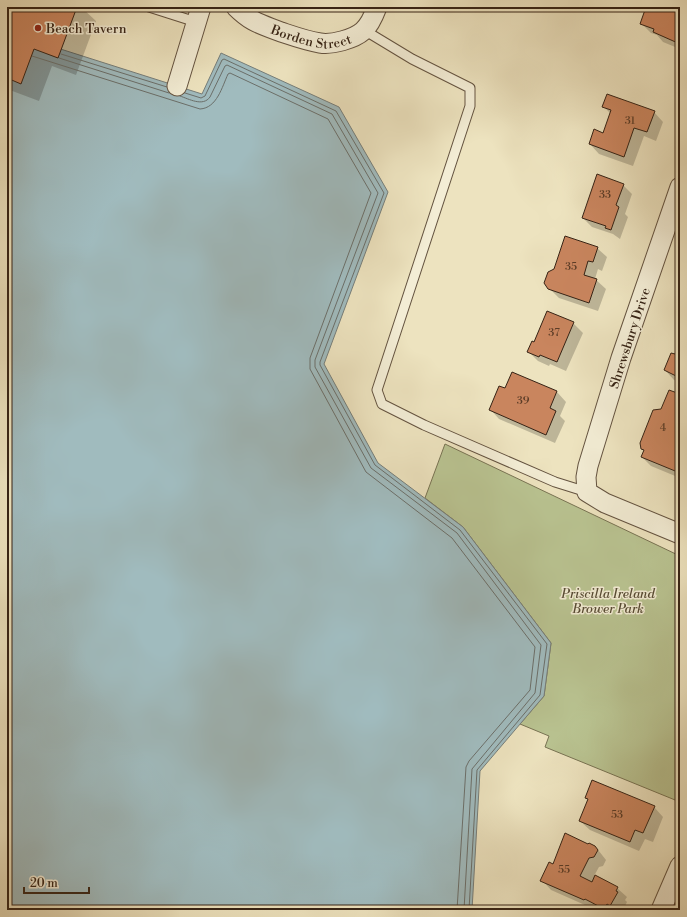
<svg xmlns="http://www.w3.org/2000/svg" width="687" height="917" font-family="'Libre Bodoni',serif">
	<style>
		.green { fill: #b9c391; stroke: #787353 }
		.water { fill: #a0bbbe; stroke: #767e7a }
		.shadow { fill: #0003 }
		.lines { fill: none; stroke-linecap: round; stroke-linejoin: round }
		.shore { stroke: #6b6f6a; stroke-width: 1 }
		.building { fill: #c9855e; stroke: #362315 }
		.lane-casing { stroke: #645340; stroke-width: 11 }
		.street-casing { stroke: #645340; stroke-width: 21 }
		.lane { stroke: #f3edd5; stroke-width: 9 }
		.street { stroke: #f3edd5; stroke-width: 19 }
		.poi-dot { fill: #8f2418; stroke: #f3edd5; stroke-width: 1.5 }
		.labels { text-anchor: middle; stroke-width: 3; stroke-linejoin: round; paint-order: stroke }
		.number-label { font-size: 11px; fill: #5b3c27 }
		.poi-label { font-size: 13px; fill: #362315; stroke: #f3edd5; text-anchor: start }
		.street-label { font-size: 13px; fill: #362315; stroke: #f3edd5 }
		.park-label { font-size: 13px; font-style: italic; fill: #574b34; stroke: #f3edd5 }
	</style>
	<rect width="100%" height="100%" fill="#ede3bf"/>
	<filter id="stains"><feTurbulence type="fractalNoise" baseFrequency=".005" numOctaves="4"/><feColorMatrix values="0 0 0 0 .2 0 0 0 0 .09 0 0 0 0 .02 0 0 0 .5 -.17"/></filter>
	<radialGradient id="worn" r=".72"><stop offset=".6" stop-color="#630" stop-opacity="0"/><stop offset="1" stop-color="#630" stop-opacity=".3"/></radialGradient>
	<path class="green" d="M445,444L680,556V802L545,747L549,736L520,724L544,696L551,643L463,527L425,498Z"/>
	<path class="water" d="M7,32L202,94L221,53L339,107L388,192L324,364L378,463L463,527L551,643L544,696L480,771L472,910H7Z"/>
	<g class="shadow">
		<path d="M7,7H81L96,21L76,75L52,66L39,101L7,89Z"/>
		<path d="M319,7H334L333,12Z"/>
		<path d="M345,7H376L373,16Z"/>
		<path d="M643,7H680V49L663,42L657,35L651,33L641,23L647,11Z"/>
		<path d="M603,106L654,112L663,122L656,141L644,136L633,166L599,154L590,144L603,134L611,114Z"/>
		<path d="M623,185L632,194L625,214L628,217L620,239L613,234L592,227L583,218Z"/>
		<path d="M597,248L607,257L602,271L598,269L595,279L606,289L598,311L559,298L549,288Z"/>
		<path d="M573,323L583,333L566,371L550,364L549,366L538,361L529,352L534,343Z"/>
		<path d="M680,325V335L677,332Z"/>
		<path d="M680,346V382L674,380L665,370L676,356Z"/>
		<path d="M513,373L557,392L566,402L560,416L565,421L555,443L499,419L490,409L505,390Z"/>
		<path d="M680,396V478L651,466L642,457L644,451L642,449Z"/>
		<path d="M586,798L654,807L663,817L653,842L645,839L639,851L590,830L580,821L589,800Z"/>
		<path d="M588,845L595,846L606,860L603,866L599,867L594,876L617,888L627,897L625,900L627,902L623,910H599L595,908L594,909L551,890L542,880L554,865Z"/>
	</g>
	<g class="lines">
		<g class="shore">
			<path d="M61,54L167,87"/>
			<path d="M32,56L200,109C217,108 222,87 228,74L230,73L328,119L371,193L310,358V369L366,472L452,538L535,647L530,690L469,761L466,767L457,910"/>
			<path d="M59,58L169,93"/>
			<path d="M185,93L201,98L205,96L222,60L224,59L336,111L384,193L320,362V365L375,465L460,530L547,644L540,695L477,770L469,910"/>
			<path d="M180,96C189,99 203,107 210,97L225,66L227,65L332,114L378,193L315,360V367L371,468L457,533L541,645L535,693L472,769L464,910"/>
		</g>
	</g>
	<g class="building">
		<path d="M7,7H77L58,58L34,49L21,84L7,78Z"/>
		<path d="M646,7H680V44L653,32L654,29L640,24Z"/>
		<path d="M607,94L655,111L647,132L634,128L624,157L589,144L594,129L603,133L611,110L602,107Z"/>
		<path d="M597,174L624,184L616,205L619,207L611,230L605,228L606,226L582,218Z"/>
		<path d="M565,236L598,247L593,262L588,261L584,275L597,279L589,303L548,289L544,283L548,272L554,269Z"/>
		<path d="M547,311L574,322L557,362L540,355L539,357L527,352L532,341L534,342Z"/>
		<path d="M680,343V378L664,370L671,353L675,354Z"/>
		<path d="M512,372L557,391L550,408L556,411L546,435L489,410L499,386L505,388Z"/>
		<path d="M669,390L680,394V473L641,457L644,450L641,449L640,443L653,410L661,409Z"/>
		<path d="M592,780L655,806L643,833L635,830L630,842L579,821L588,799L585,798Z"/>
		<path d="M565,833L588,844L589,843L595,846L598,850L594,857L589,858L580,876L592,882L595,875L618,887L616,891L618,892L610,906L607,904L604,909L585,899L584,900L540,881L549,862L553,864Z"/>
	</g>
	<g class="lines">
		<defs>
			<g id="lane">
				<path d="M149,7L196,22"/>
				<path d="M364,30L412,59L470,88V106L377,390L382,404L424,425L555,482L587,492"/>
			</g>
			<g id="street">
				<path id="s1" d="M236,7C252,23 261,24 281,32C293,36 307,41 320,43C332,45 354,39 363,31C370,25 374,15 377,7"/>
				<path d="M177,86L201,7"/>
				<path d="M680,187L621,358L588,466L586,477L587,492L605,503L680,534"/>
				<path d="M661,910L680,866"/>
			</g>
		</defs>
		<use href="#lane" class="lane-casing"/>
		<use href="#street" class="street-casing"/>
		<use href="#lane" class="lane"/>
		<use href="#street" class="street"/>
	</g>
	<circle class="poi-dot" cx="38" cy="28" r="4"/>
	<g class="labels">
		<g class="number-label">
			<text x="630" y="124">31</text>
			<text x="605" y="198">33</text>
			<text x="571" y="270">35</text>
			<text x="554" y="336">37</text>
			<text x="523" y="404">39</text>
			<text x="663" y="431">4</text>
			<text x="617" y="818">53</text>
			<text x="564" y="873">55</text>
		</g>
		<g class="poi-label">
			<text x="46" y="33">Beach Tavern</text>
		</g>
		<g class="street-label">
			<text dy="5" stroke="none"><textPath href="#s1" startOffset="83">Borden Street</textPath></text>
			<text transform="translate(629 338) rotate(-72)" y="5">Shrewsbury Drive</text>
		</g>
		<g class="park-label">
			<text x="608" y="598">Priscilla Ireland<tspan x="608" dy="15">Brower Park</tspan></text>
		</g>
	</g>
	<rect width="687" height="917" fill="none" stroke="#ede3bf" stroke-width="24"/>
	<rect x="8" y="8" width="671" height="901" fill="none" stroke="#362315" stroke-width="2"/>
	<rect x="12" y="12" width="663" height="893" fill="none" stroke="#362315"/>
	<path d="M24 887v6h65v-6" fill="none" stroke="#362315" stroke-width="2"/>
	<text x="30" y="887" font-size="12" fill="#362315" stroke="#f3edd5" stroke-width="3" paint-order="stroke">20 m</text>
	<rect width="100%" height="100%" filter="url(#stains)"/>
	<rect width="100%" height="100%" fill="url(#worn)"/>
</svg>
